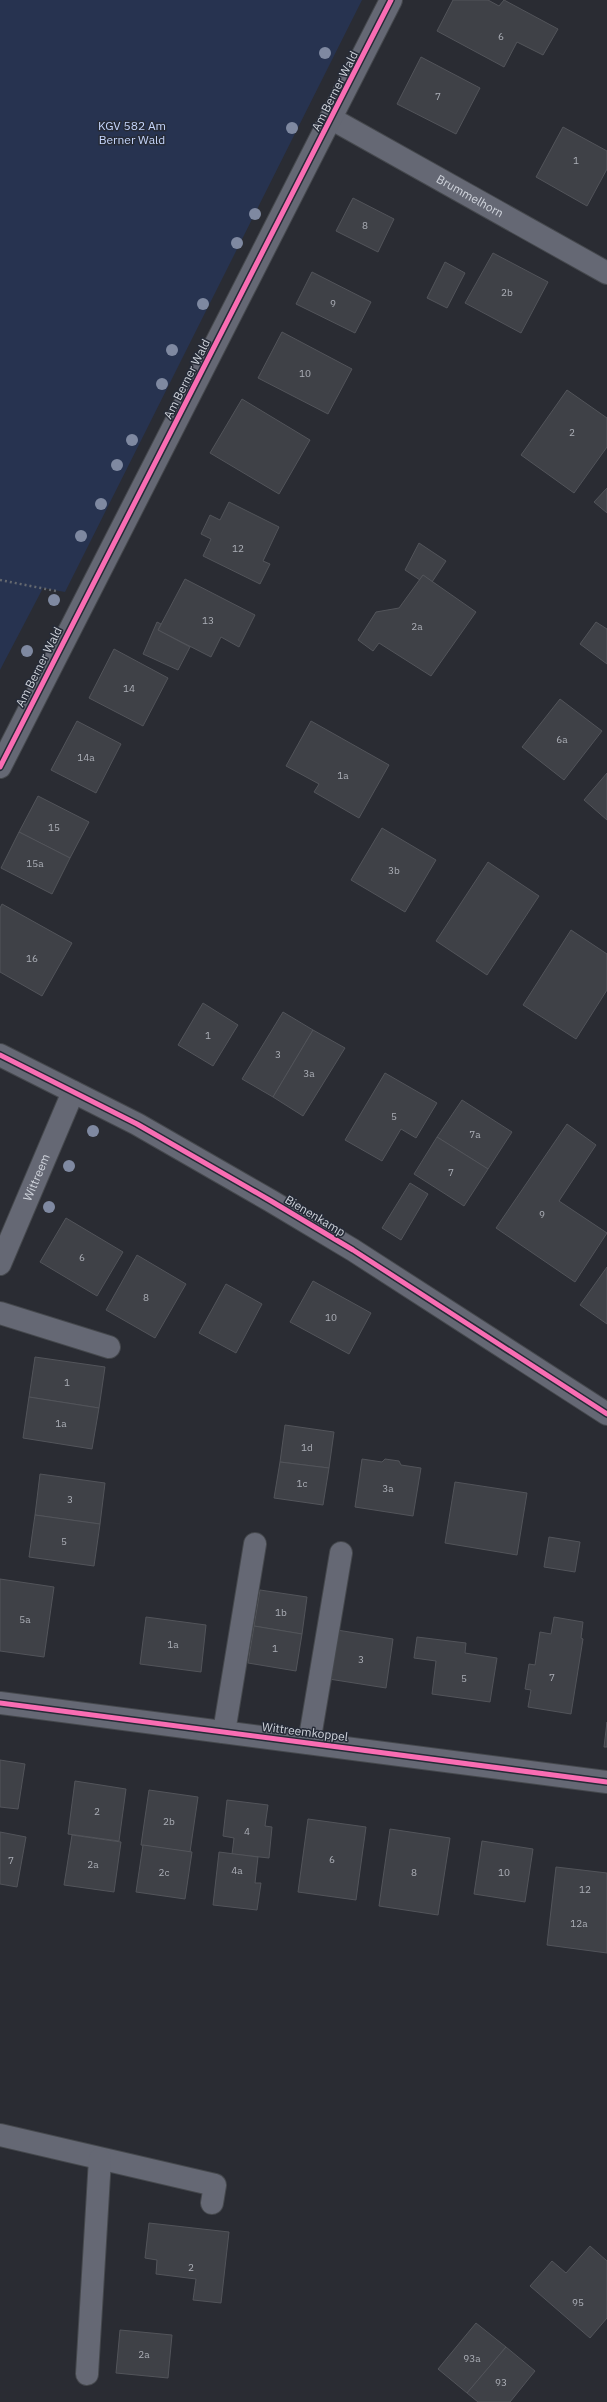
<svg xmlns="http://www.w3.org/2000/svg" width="607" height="2402" font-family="'IBM Plex Sans',sans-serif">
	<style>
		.green { fill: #273350 }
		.building { fill: #3f4147; stroke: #52545a }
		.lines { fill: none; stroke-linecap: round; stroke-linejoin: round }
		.minor-casing { stroke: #45484d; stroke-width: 24 }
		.path { stroke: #64686f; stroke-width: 2.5; stroke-dasharray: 2 3; stroke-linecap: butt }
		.minor { stroke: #656874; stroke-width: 22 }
		.cycleway-casing { stroke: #262b37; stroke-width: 8 }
		.cycleway { stroke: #f96db3; stroke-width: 5 }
		.tree { fill: #7f89a1 }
		.labels { text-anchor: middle; stroke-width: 3; stroke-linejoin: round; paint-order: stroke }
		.number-label { font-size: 10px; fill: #abaeb6 }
		.street-label { font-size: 12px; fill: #cfd3db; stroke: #262b37 }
		.park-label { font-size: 12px; fill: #c5d5fb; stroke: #262b37 }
	</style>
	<rect width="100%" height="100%" fill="#2a2c33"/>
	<path class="green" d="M0,0H362L65,592L43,588L0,670Z"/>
	<g class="building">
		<path d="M453,0H488L499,6L504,0L558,29L543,55L517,42L504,67L437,31Z"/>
		<path d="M421,57L480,88L456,134L397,104Z"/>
		<path d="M563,127L607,151V169L587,206L536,177Z"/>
		<path d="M353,198L394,219L378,252L336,231Z"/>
		<path d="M493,253L548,282L521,333L465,303Z"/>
		<path d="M445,262L465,273L447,308L427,298Z"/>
		<path d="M312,272L371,302L355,333L296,304Z"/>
		<path d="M282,332L352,369L328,414L258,378Z"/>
		<path d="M567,390L607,418V447L574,493L521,455Z"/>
		<path d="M242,399L310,440L279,494L210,453Z"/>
		<path d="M607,488V513L594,502Z"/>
		<path d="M229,502L279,527L263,561L270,564L260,584L203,556L211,539L201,534L210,515L220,520Z"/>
		<path d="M419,543L446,561L432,582L423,575L420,580L405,570Z"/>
		<path d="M423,575L476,612L431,676L379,643L373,651L358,640L376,612L399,608Z"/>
		<path d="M185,579L255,615L239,647L221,637L211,657L158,630Z"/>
		<path d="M157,622L161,624L158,630L190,647L178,670L143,654Z"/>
		<path d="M596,622L607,629V664L580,644Z"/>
		<path d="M114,649L168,678L143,726L89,698Z"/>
		<path d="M560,699L602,731L564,780L522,747Z"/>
		<path d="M77,721L121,744L96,793L51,770Z"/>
		<path d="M311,721L389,765L359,818L314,792L319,784L286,766Z"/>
		<path d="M607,773V820L584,800Z"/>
		<path d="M38,796L89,822L70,858L19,832Z"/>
		<path d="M382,828L436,860L405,912L351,880Z"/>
		<path d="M19,832L70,858L52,894L1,868Z"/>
		<path d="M488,862L539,896L487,975L436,941Z"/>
		<path d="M2,904L72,943L42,996L0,972V908Z"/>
		<path d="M571,930L607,954V990L576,1039L523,1005Z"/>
		<path d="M203,1003L238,1025L213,1066L178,1045Z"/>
		<path d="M283,1012L313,1030L273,1097L242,1079Z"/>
		<path d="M313,1030L345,1048L303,1116L273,1097Z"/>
		<path d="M385,1073L437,1103L416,1138L401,1129L382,1161L345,1140Z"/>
		<path d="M462,1100L512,1132L488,1169L437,1137Z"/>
		<path d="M567,1124L596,1145L559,1201L607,1233L575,1282L496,1228Z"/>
		<path d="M437,1137L488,1169L464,1206L414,1174Z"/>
		<path d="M410,1183L428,1194L401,1240L382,1228Z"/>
		<path d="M66,1218L123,1252L97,1296L40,1262Z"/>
		<path d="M137,1255L186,1284L155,1338L106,1310Z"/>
		<path d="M607,1267V1324L580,1305Z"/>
		<path d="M313,1281L371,1313L349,1354L290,1322Z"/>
		<path d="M226,1284L262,1304L236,1353L199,1333Z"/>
		<path d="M35,1357L105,1367L99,1408L29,1397Z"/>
		<path d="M29,1397L99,1408L92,1449L23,1438Z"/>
		<path d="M285,1425L334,1432L329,1468L280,1462Z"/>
		<path d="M362,1459L382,1462L385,1459L399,1461L401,1465L421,1468L413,1516L355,1507Z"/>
		<path d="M280,1462L329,1468L323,1505L274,1498Z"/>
		<path d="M40,1474L105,1483L100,1524L35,1515Z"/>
		<path d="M455,1482L527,1493L517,1555L445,1543Z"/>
		<path d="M35,1515L100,1524L94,1566L29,1557Z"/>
		<path d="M549,1537L580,1542L575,1572L544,1567Z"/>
		<path d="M0,1579L54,1587L44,1657L0,1651Z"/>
		<path d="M260,1590L307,1597L302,1634L254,1626Z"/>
		<path d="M146,1617L206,1625L201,1672L140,1664Z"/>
		<path d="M554,1617L583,1622L581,1638L583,1639L571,1714L528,1707L531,1690L525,1689L529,1664L535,1665L540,1632L551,1634Z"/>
		<path d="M254,1626L302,1634L296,1671L248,1663Z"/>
		<path d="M337,1630L393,1639L386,1688L329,1679Z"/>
		<path d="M417,1637L466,1643L465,1653L497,1658L490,1702L432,1694L436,1661L414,1658Z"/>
		<path d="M607,1722V1747H604Z"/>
		<path d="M0,1760L25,1764L18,1809L0,1807Z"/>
		<path d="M75,1781L126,1789L119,1841L68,1834Z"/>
		<path d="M149,1790L198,1797L190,1852L141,1845Z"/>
		<path d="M227,1800L268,1805L265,1826L272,1827L269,1858L232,1854L234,1838L223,1836Z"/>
		<path d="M308,1819L366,1827L356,1900L298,1892Z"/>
		<path d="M390,1829L450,1838L438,1915L379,1906Z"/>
		<path d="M0,1832L26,1837L17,1887L0,1884Z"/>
		<path d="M72,1835L121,1842L114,1892L64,1885Z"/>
		<path d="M482,1841L533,1849L525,1902L474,1894Z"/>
		<path d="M143,1845L192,1852L185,1899L136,1892Z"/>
		<path d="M219,1852L258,1857L255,1883H261L257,1910L213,1905Z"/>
		<path d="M556,1867L607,1873V1953L547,1945Z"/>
		<path d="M149,2223L229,2232L221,2303L193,2300L196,2279L156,2274L157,2260L145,2258Z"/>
		<path d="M590,2246L607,2261V2318L590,2338L530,2286L552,2261L566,2273Z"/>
		<path d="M476,2323L506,2347L467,2393L438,2369Z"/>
		<path d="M120,2330L172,2335L168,2378L116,2373Z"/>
		<path d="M506,2347L535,2371L510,2402H478L467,2393Z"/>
	</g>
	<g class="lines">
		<defs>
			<g id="minor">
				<path id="s1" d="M332,119L607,273"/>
				<path d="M0,767L391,0"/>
				<path d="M0,1055L137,1124L271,1201L353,1250L607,1414"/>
				<path id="s2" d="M0,1264L73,1092"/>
				<path d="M0,1313L109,1347"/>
				<path d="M0,1703L607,1782"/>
				<path d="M224,1732L255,1544"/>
				<path d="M309,1743L341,1553"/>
				<path d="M0,2135L215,2185L212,2203"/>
				<path d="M87,2374L100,2159"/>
			</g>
		</defs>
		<use href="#minor" class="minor-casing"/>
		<path class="path" d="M0,580L56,591"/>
		<use href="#minor" class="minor"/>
		<defs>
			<g id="cycleway">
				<path d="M0,767L391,0"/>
				<path d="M0,1055L137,1124L271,1201L353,1250L607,1414"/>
				<path d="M0,1703L607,1782"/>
			</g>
		</defs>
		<use href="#cycleway" class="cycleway-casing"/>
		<use href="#cycleway" class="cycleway"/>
	</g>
	<g class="tree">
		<circle cx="325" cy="53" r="6"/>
		<circle cx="292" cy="128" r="6"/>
		<circle cx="255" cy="214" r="6"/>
		<circle cx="237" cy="243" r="6"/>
		<circle cx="203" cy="304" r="6"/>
		<circle cx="172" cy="350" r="6"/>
		<circle cx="162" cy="384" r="6"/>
		<circle cx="132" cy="440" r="6"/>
		<circle cx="117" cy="465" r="6"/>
		<circle cx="101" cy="504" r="6"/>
		<circle cx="81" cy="536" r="6"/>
		<circle cx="54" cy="600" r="6"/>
		<circle cx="27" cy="651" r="6"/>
		<circle cx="93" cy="1131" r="6"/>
		<circle cx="69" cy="1166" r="6"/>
		<circle cx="49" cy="1207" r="6"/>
	</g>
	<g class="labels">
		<g class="number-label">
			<text x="501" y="40">6</text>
			<text x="438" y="100">7</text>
			<text x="576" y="164">1</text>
			<text x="365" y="229">8</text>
			<text x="507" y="296">2b</text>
			<text x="333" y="307">9</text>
			<text x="305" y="377">10</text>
			<text x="572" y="436">2</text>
			<text x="238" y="552">12</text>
			<text x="208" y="624">13</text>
			<text x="417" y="630">2a</text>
			<text x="129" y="692">14</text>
			<text x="562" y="743">6a</text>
			<text x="86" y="761">14a</text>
			<text x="343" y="779">1a</text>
			<text x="54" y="831">15</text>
			<text x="35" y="867">15a</text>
			<text x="394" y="874">3b</text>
			<text x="32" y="962">16</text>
			<text x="208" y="1039">1</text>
			<text x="278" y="1058">3</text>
			<text x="309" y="1077">3a</text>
			<text x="394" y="1120">5</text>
			<text x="475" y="1138">7a</text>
			<text x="451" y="1176">7</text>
			<text x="542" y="1218">9</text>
			<text x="82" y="1261">6</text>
			<text x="146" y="1301">8</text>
			<text x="331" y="1321">10</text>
			<text x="67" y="1386">1</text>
			<text x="61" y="1427">1a</text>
			<text x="307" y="1451">1d</text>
			<text x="302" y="1487">1c</text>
			<text x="388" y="1492">3a</text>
			<text x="70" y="1503">3</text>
			<text x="64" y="1545">5</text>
			<text x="281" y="1616">1b</text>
			<text x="25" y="1623">5a</text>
			<text x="173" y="1648">1a</text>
			<text x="275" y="1652">1</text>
			<text x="361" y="1663">3</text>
			<text x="552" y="1681">7</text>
			<text x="464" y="1682">5</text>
			<text x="97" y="1815">2</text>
			<text x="169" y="1825">2b</text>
			<text x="247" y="1835">4</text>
			<text x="332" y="1863">6</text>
			<text x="11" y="1864">7</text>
			<text x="93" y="1868">2a</text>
			<text x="237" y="1874">4a</text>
			<text x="164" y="1876">2c</text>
			<text x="414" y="1876">8</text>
			<text x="504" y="1876">10</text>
			<text x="585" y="1893">12</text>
			<text x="579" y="1927">12a</text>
			<text x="191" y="2271">2</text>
			<text x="578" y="2306">95</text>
			<text x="144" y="2358">2a</text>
			<text x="472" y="2362">93a</text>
			<text x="501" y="2386">93</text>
		</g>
		<g class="street-label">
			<text transform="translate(335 91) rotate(-63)" y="4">Am Berner Wald</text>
			<text dy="4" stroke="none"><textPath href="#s1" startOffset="158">Brummelhorn</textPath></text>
			<text transform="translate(187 379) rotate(-63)" y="4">Am Berner Wald</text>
			<text transform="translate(39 667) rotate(-63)" y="4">Am Berner Wald</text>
			<text dy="4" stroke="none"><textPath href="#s2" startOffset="94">Wittreem</textPath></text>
			<text transform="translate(315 1216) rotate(31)" y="4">Bienenkamp</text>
			<text transform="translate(305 1732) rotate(7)" y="4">Wittreemkoppel</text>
		</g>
		<g class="park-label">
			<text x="132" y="130">KGV 582 Am<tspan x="132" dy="14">Berner Wald</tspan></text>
		</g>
	</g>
</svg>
